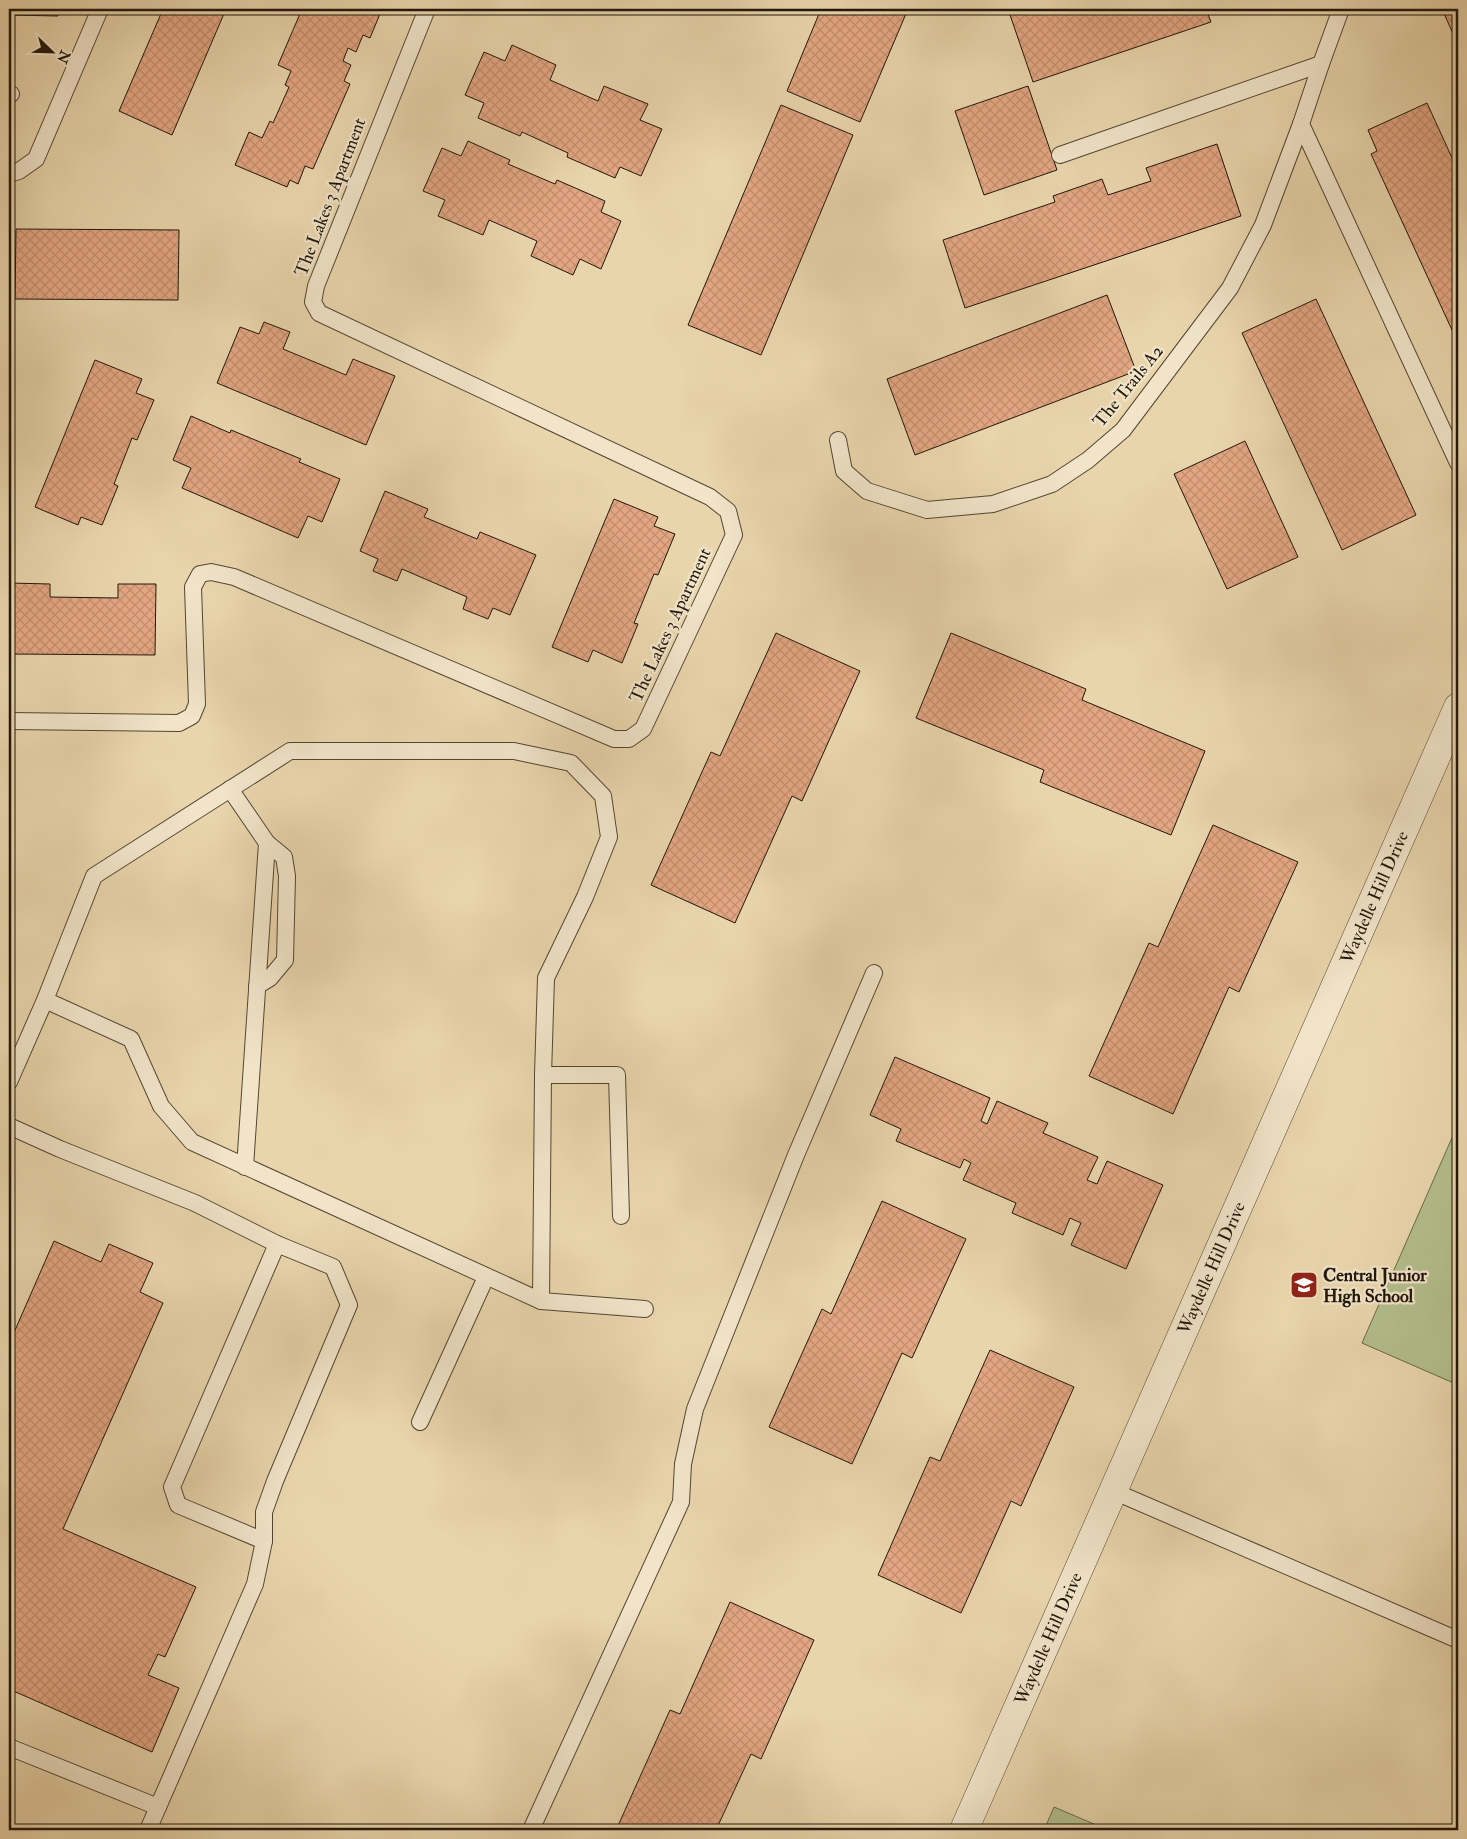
<svg xmlns="http://www.w3.org/2000/svg" width="1467" height="1839" font-family="'IM FELL Double Pica',serif">
	<style>
		.garden { fill: #b3be8c; stroke: #6a6a4c }
		.building { fill: url(#building-cross-hatch); stroke: #21170b }
		.lines { fill: none; stroke-linecap: round; stroke-linejoin: round }
		.service-casing { stroke: #534633; stroke-width: 18 }
		.minor-casing { stroke: #534633; stroke-width: 29 }
		.service { stroke: #f1e4c9; stroke-width: 16 }
		.minor { stroke: #f1e4c9; stroke-width: 28 }
		.labels { text-anchor: middle; stroke-width: 4.5; stroke-linejoin: round; paint-order: stroke }
		.street-label { font-size: 18px; fill: #21170b; stroke: #f1e4c9 }
		.poi-label { font-size: 18px; font-weight: bold; fill: #21170b; stroke: #f1e4c9; text-anchor: start }
	</style>
	<defs>
		<pattern id="building-cross-hatch" width="8" height="8" patternUnits="userSpaceOnUse" patternTransform="scale(1.25)"><rect width="8" height="8" fill="#e3a682"/><path d="M0 0l8 8M0 8l8-8" fill="none" stroke="#c28e6f"/></pattern>
	</defs>
	<rect width="100%" height="100%" fill="#e9d5ac"/>
	<filter id="stains"><feTurbulence type="fractalNoise" baseFrequency=".004" numOctaves="4"/><feColorMatrix values="0 0 0 0 .2 0 0 0 0 .09 0 0 0 0 .02 0 0 0 .5 -.17"/></filter>
	<radialGradient id="worn" r=".72"><stop offset=".6" stop-color="#630" stop-opacity="0"/><stop offset="1" stop-color="#630" stop-opacity=".3"/></radialGradient>
	<g class="garden">
		<path d="M1458,1124V1385L1362,1343Z"/>
		<path d="M1054,1807L1108,1830H1044Z"/>
	</g>
	<g class="building">
		<path d="M9,9H58V16L9,15Z"/>
		<path d="M163,9H226L172,135L119,111Z"/>
		<path d="M302,9H382L370,38L363,35L356,52L348,48L343,61L351,65L344,81L350,84L313,169L305,166L298,184L290,180L287,187L235,165L249,132L262,138L270,121L273,123L289,87L285,85L291,71L278,65Z"/>
		<path d="M821,9H908L860,122L787,91Z"/>
		<path d="M1008,9H1206L1211,22L1033,82Z"/>
		<path d="M1442,9H1458V45Z"/>
		<path d="M512,45L556,65L550,80L598,101L604,86L648,104L640,120L662,129L641,176L620,167L615,178L567,157L568,153L522,132L520,136L478,118L484,103L465,95L484,52L505,61Z"/>
		<path d="M1028,86L1057,170L984,195L955,111Z"/>
		<path d="M1427,103L1458,171V343L1371,154L1377,151L1368,130Z"/>
		<path d="M781,105L853,135L761,355L688,325Z"/>
		<path d="M468,141L510,160L508,164L555,184L557,180L605,201L601,212L621,221L601,269L580,259L573,275L531,256L537,241L489,220L483,235L438,216L445,200L423,191L442,148L461,156Z"/>
		<path d="M1217,144L1241,216L965,308L943,240L1055,202L1053,196L1102,179L1108,195L1151,181L1146,168Z"/>
		<path d="M16,229L179,230L178,300L15,299Z"/>
		<path d="M1107,295L1136,371L915,455L887,379Z"/>
		<path d="M1316,299L1416,515L1342,550L1242,333Z"/>
		<path d="M264,322L290,332L283,349L346,375L353,359L395,376L366,445L217,383L240,327L259,334Z"/>
		<path d="M95,360L142,379L136,393L154,400L137,440L132,438L114,484L118,486L102,525L81,517L78,525L35,507Z"/>
		<path d="M191,416L230,433L231,430L301,459L299,462L340,479L322,522L308,516L298,538L182,488L191,468L173,460Z"/>
		<path d="M1245,441L1298,557L1227,589L1174,474Z"/>
		<path d="M385,491L428,509L424,517L477,539L480,532L536,555L510,615L493,608L488,619L463,609L467,597L402,569L397,581L373,571L378,559L360,551Z"/>
		<path d="M614,499L658,517L654,526L675,534L658,575L654,574L634,623L638,624L622,663L593,650L588,662L552,647Z"/>
		<path d="M9,583L50,584V597L118,598V584H156L155,655L9,654Z"/>
		<path d="M776,633L860,671L802,801L792,796L735,923L651,885L711,752L720,756Z"/>
		<path d="M951,633L1086,689L1082,700L1205,751L1171,835L1040,782L1044,770L916,718Z"/>
		<path d="M1213,825L1298,862L1239,992L1229,987L1173,1114L1089,1076L1149,943L1158,947Z"/>
		<path d="M895,1057L990,1098L981,1121L987,1124L997,1101L1048,1123L1043,1133L1098,1157L1087,1180L1097,1184L1107,1161L1163,1185L1126,1269L1071,1245L1081,1223L1070,1218L1063,1235L1012,1213L1016,1203L963,1180L971,1163L964,1159L960,1168L896,1141L901,1129L870,1115Z"/>
		<path d="M882,1201L966,1239L912,1358L902,1353L852,1464L769,1427L822,1309L831,1314Z"/>
		<path d="M54,1241L101,1262L109,1244L153,1263L140,1292L163,1303L63,1529L196,1587L165,1657L158,1654L148,1675L179,1688L152,1752L9,1689V1344Z"/>
		<path d="M990,1350L1074,1387L1021,1506L1011,1501L961,1613L878,1575L930,1457L940,1461Z"/>
		<path d="M730,1602L814,1640L761,1759L751,1754L716,1830H622L617,1828L670,1710L680,1714Z"/>
	</g>
	<g class="lines">
		<defs>
			<g id="service">
				<path d="M1321,64L1301,124L1458,463"/>
				<path d="M9,93L11,94"/>
				<path d="M1060,155L1321,64L1341,9"/>
				<path d="M9,174L19,171L36,159L100,9"/>
				<path d="M838,440L844,471L867,491L927,510L993,504L1052,484L1088,460L1123,430L1230,288L1263,225L1301,124"/>
				<path d="M9,721L179,723L192,716L197,704L193,587L200,574L211,572L234,577L614,739H629L643,729L734,535L728,511L710,497L319,313L313,302L316,286L427,9"/>
				<path d="M230,789L267,843L245,1167"/>
				<path d="M257,986L270,978L285,960L287,876L284,857L267,843"/>
				<path d="M543,1075H617L621,1216"/>
				<path d="M9,1082L45,1000L94,876L290,751H514L571,763L603,796L609,837L585,897L546,978L543,1075L541,1301L192,1142L161,1106L131,1039L45,1000"/>
				<path d="M9,1126L60,1149L195,1203L277,1244L333,1267L349,1305L275,1481L264,1512V1541L255,1584L148,1830"/>
				<path d="M541,1301L645,1309"/>
				<path d="M420,1422L486,1277"/>
				<path d="M1113,1491L1458,1640"/>
				<path d="M264,1541L178,1505L172,1487L277,1244"/>
				<path d="M9,1747L158,1807"/>
				<path d="M531,1830L681,1502L683,1464L695,1409L796,1155L874,973"/>
			</g>
			<g id="minor">
				<path id="s1" d="M964,1830L1458,707"/>
			</g>
		</defs>
		<use href="#service" class="service-casing"/>
		<use href="#minor" class="minor-casing"/>
		<use href="#service" class="service"/>
		<use href="#minor" class="minor"/>
	</g>
	<defs>
		<symbol id="school-square" viewBox="-11 -11 22 22"><rect x="-9" y="-9" width="18" height="18" rx="4" fill="#8f2418" stroke="#f1e4c9"/><path d="M0-5L7-2L0 1L-7-2ZM-4 1L0 2.5L4 1V4Q0 6-4 4Z" fill="#fff"/></symbol>
	</defs>
	<g fill-rule="evenodd">
		<use href="#school-square" x="1288" y="1269" width="32" height="32"/>
	</g>
	<g class="labels">
		<g class="street-label">
			<text transform="translate(330 197) rotate(-69)" y="6">The Lakes 3 Apartment</text>
			<text transform="translate(1128 386) rotate(-51)" y="6">The Trails A2</text>
			<text transform="translate(670 625) rotate(-65)" y="6">The Lakes 3 Apartment</text>
			<text dy="6" stroke="none"><textPath href="#s1" startOffset="1019">Waydelle Hill Drive</textPath></text>
			<text dy="6" stroke="none"><textPath href="#s1" startOffset="614">Waydelle Hill Drive</textPath></text>
			<text dy="6" stroke="none"><textPath href="#s1" startOffset="209">Waydelle Hill Drive</textPath></text>
		</g>
		<g class="poi-label">
			<text x="1323" y="1281">Central Junior<tspan x="1323" dy="21">High School</tspan></text>
		</g>
	</g>
	<rect width="1467" height="1839" fill="none" stroke="#e9d5ac" stroke-width="30"/>
	<rect x="10" y="10" width="1447" height="1819" fill="none" stroke="#21170b" stroke-width="2.5"/>
	<rect x="15" y="15" width="1437" height="1809" fill="none" stroke="#21170b"/>
	<g transform="translate(52 52) rotate(113)" stroke="#f1e4c9" stroke-width="4" paint-order="stroke">
	<path d="M0-4L9 19L0 12L-9 19Z" fill="#21170b"/>
	<text y="-8" font-size="14" font-weight="bold" text-anchor="middle" fill="#21170b">N</text>
	</g>
	<rect width="100%" height="100%" filter="url(#stains)"/>
	<rect width="100%" height="100%" fill="url(#worn)"/>
</svg>
